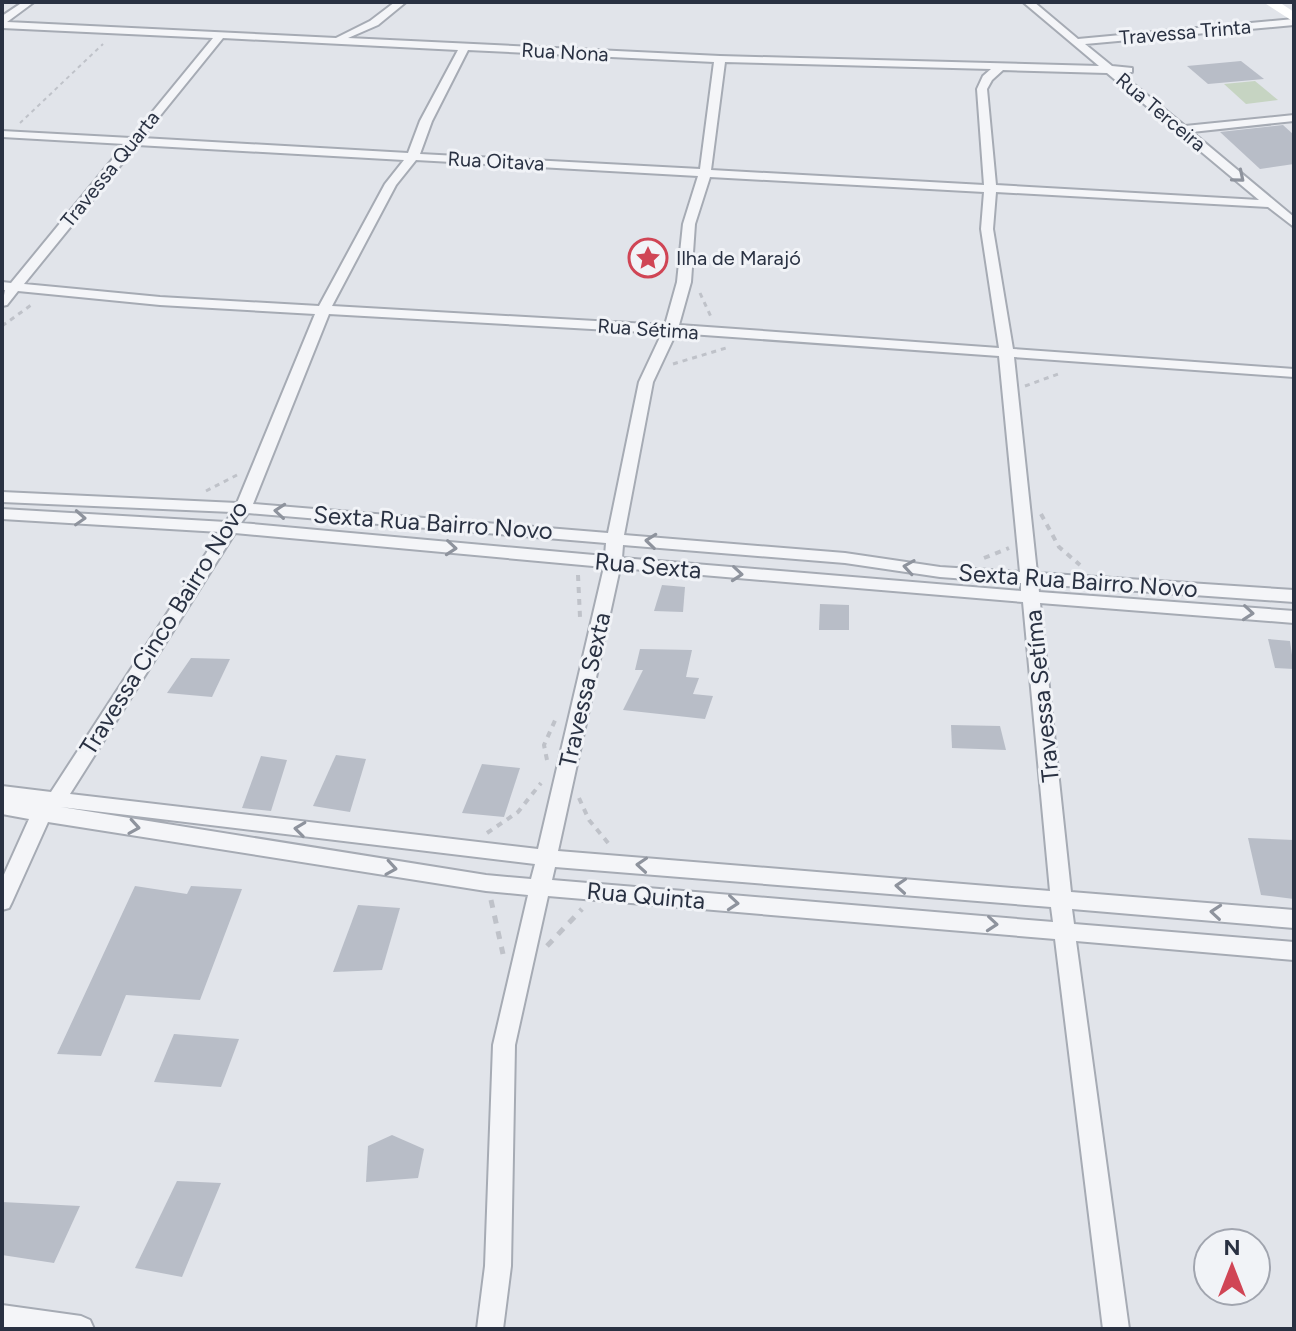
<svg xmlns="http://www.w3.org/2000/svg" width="1296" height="1331" font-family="Figtree,sans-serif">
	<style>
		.green { fill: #c6d4c2 }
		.building { fill: #b8bdc7 }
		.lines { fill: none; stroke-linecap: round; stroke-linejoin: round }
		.street-casing { stroke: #a6abb4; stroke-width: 4 }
		.path-far3 { stroke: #bfc2c9; stroke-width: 2; stroke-dasharray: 4 4; stroke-linecap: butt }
		.path-far2 { stroke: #bfc2c9; stroke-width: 3; stroke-dasharray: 5 5; stroke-linecap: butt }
		.path-far1 { stroke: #bfc2c9; stroke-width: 4; stroke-dasharray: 6 6; stroke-linecap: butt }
		.path { stroke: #bfc2c9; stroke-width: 5; stroke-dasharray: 8 8; stroke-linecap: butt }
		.street { fill: #f4f5f8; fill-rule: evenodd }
		.secondary { fill: #fff; fill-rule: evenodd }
		.oneway { stroke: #8e939d }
		.labels { text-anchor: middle; stroke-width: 6; stroke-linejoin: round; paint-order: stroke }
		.far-street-label { font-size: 20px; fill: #293142; stroke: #f1f3f7 }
		.far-poi-label { font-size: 20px; fill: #293142; stroke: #f1f3f7; text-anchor: start }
		.street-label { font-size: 24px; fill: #293142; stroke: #f1f3f7 }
	</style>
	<rect width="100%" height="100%" fill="#e1e4ea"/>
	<path class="green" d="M1255,81L1278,100L1246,104L1224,84Z"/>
	<g class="building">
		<path d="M1241,61L1264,79L1208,84L1187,66Z"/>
		<path d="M1283,125L1294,135V164L1260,169L1220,132Z"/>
		<path d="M662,585L685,587L683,612L654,611Z"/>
		<path d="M820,604L849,605V630H819Z"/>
		<path d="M1268,639L1290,641L1294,669L1275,668Z"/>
		<path d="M640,649L692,650L686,677L699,678L693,694L713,696L705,719L623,710L643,670H635Z"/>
		<path d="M191,658L230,659L212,697L167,693Z"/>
		<path d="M951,725L1000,726L1006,750L952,748Z"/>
		<path d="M336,755L366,759L350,812L313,806Z"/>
		<path d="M261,756L287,760L271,811L242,808Z"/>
		<path d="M482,764L520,768L504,817L462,813Z"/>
		<path d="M1248,838L1294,840V899L1261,895Z"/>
		<path d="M135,886L187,894L191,886L242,889L200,1000L126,995L101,1056L57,1054Z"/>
		<path d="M358,905L400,908L382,970L333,972Z"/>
		<path d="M174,1034L239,1039L221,1087L154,1082Z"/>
		<path d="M392,1135L424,1149L418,1178L366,1182L368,1146Z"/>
		<path d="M177,1181L221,1183L182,1277L135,1268Z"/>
		<path d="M2,1202L80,1206L54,1263L2,1255Z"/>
	</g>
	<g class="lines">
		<defs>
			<g id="street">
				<path d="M23,2H34L7,22L336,38L370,21L395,2H406L378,25L348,38L720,56L1099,66L1023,2H1034L1078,39L1294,19V25L1085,44L1112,66L1132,68V72L1120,73L1185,126L1294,115V121L1192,132L1294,217V227L1268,207L996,192L993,229L1013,349L1294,369V377L1014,357L1037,573L1294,590V602L1038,584L1039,592L1294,611V623L1040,603L1071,892L1294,910V928L1072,909L1074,924L1294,942V960L1076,941L1129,1329H1103L1055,939L548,896L515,1045L511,1266L503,1329H477L485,1266L493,1045L528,895L486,891L48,822L12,902L9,908L2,910V879L29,819L2,814V786L51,792L220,532L2,519V509L226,522L232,512L2,502V492L237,503L315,314L160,305L18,291L7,305L2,306L5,290H2V282L11,283L125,144L2,137V131L131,138L213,38L2,28V16ZM223,38L458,50L420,121L408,153L142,138ZM468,50L714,62L700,169L420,154L432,121ZM725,62L991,69L983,76L977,89L984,185L711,170ZM1003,70L1107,73L1259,200L996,185L987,89L992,80ZM137,145L404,160L385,184L319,306L160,297L24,284ZM416,160L698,176L683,224L677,282L665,325L332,306L396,185ZM710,177L984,192L981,229L999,348L679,325L691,282L695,224ZM329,314L662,333L639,382L608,533L253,504ZM676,333L999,356L1020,572L940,567L845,553L624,535L653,382ZM248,513L606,543L605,556L241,523ZM235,533L604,567L538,849L70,794ZM623,545L845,563L940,577L1021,583V591L622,558ZM620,568L1023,602L1050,891L558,851ZM61,807L535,864L531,879L486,875ZM555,867L1051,907L1053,922L552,880Z"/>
				<path d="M2,1305L81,1316L90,1320L94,1329H2Z"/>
			</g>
		</defs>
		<use href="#street" class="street-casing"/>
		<path class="path-far3" d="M20,123L103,44"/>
		<g class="path-far2">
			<path d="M700,293L711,317"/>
			<path d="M2,326L34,303"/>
			<path d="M673,364L726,348"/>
			<path d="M1025,386L1061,373"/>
			<path d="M206,491L237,475"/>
		</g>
		<g class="path-far1">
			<path d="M1041,514L1059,547L1080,565"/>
			<path d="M984,558L1009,548"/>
			<path d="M578,575L580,617"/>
			<path d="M547,760L544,745L557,716"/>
			<path d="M579,798L589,820L609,844"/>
			<path d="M487,833L518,812L541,783"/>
		</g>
		<g class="path">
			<path d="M491,900L503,954"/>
			<path d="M547,946L582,909"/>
		</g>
		<use href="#street" class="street"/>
		<path class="secondary" d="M1263,2H1279L1294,12V22Z"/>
	</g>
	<defs><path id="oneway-chevron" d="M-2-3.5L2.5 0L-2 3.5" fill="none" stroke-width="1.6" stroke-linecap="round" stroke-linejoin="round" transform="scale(2)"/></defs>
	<g class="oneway">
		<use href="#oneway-chevron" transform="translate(1239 177) rotate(40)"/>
		<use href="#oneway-chevron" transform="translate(280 511) rotate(-175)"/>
		<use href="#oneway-chevron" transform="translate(80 518) rotate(3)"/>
		<use href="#oneway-chevron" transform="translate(651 541) rotate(-174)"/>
		<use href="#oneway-chevron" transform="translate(451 548) rotate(5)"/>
		<use href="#oneway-chevron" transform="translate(909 567) rotate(-171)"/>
		<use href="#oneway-chevron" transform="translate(737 574) rotate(5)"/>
		<use href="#oneway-chevron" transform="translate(1248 613) rotate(5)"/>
		<use href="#oneway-chevron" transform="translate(134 827) rotate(9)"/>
		<use href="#oneway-chevron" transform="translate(300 829) rotate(-173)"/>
		<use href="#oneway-chevron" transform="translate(642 865) rotate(-176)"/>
		<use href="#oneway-chevron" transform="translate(391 868) rotate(9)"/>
		<use href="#oneway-chevron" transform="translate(901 886) rotate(-176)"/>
		<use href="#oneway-chevron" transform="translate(733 903) rotate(5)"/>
		<use href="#oneway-chevron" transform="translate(1216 912) rotate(-175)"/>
		<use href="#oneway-chevron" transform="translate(992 924) rotate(5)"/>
	</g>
	<defs>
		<symbol id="sight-ring" viewBox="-11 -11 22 22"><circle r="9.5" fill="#f1f3f7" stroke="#d04555" stroke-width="1.5"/><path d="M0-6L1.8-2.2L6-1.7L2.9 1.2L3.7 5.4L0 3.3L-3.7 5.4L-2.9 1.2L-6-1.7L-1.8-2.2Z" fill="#d04555"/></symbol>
	</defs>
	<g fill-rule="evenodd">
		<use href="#sight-ring" x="626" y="236" width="44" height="44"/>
	</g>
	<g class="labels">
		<g class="far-street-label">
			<text transform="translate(1185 32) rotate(-5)" y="7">Travessa Trinta</text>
			<text transform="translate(565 52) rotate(3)" y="7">Rua Nona</text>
			<text transform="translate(1161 112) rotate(40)" y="7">Rua Terceira</text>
			<text transform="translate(496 161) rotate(3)" y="7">Rua Oitava</text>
			<text transform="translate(110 169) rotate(-51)" y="7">Travessa Quarta</text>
			<text transform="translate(648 329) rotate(4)" y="7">Rua Sétima</text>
		</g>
		<g class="far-poi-label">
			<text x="676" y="265">Ilha de Marajó</text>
		</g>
		<g class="street-label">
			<text transform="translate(433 523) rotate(4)" y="8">Sexta Rua Bairro Novo</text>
			<text transform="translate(648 566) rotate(5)" y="8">Rua Sexta</text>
			<text transform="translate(1078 581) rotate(4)" y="8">Sexta Rua Bairro Novo</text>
			<text transform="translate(164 628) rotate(-58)" y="8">Travessa Cinco Bairro Novo</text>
			<text transform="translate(585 690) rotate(-77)" y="8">Travessa Sexta</text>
			<text transform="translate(1042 696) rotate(-96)" y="8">Travessa Setíma</text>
			<text transform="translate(646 896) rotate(5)" y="8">Rua Quinta</text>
		</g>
	</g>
	<rect width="1296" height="1331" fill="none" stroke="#293142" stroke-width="8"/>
	<g transform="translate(1232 1267)"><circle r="38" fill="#f1f3f7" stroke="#a1a5af" stroke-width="2"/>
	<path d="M0-6L14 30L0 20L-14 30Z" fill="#d04555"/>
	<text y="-12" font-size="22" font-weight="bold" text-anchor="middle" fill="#293142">N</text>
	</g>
</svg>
